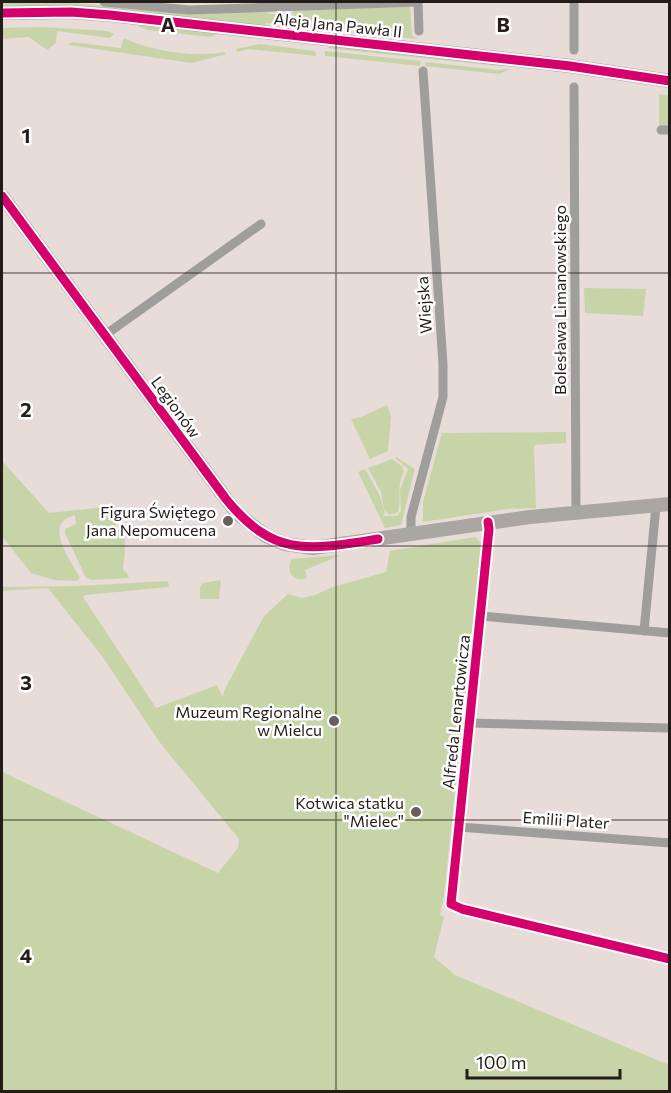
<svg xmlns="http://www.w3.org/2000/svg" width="671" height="1093" font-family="Commissioner,sans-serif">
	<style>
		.green { fill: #c7d4a8 }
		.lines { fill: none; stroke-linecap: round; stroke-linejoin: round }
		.street { stroke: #9f9e9b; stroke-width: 9 }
		.secondary { stroke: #aaa6a2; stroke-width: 14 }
		.cycleway-casing { stroke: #fff; stroke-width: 13 }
		.cycleway { stroke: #d6006c; stroke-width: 9 }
		.grid { fill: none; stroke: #231c19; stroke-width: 1.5; stroke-opacity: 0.55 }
		.poi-dot { fill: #685f5c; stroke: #fff; stroke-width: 2 }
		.labels { text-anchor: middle; stroke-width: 5; stroke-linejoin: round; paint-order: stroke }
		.street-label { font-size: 16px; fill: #231c19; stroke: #fff }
		.poi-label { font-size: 16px; fill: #231c19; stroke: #fff; text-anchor: end }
		.grid-label { font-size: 20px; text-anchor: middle; font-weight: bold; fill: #231c19; stroke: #fff; stroke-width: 5; stroke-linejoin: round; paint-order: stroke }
	</style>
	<rect width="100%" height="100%" fill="#e7dcd8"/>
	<g class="green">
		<path d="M2,2H68L164,12L266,11L269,14H288L291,21H298V23L287,25L266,23L265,27L67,6L2,7Z"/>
		<path d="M410,6L412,36L419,39C405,38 391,37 377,34C350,30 331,17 303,22L300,17H294L292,12L293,10Z"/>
		<path d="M139,24L219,34L210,37L148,30L140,27Z"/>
		<path d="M41,27L108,31L114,34L110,38L57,31L56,43L47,50L29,37L2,39V28Z"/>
		<path d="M124,38C151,51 195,58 224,52L226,54L192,63L68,45L72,42L121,48Z"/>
		<path d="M259,44L315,51L316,56L249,49L237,52L236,49Z"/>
		<path d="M334,45L512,66H499L327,48Z"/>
		<path d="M325,51L421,61L420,66L325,56Z"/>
		<path d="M425,62L499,70L511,69L499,74L425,66Z"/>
		<path d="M659,94L669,96V126L659,127Z"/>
		<path d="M584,288L646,289L643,316L585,313Z"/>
		<path d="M387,405L391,416L388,451L370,459L351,419L361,417Z"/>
		<path d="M566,432V443L534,445L536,508L508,509L423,522V502L442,433Z"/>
		<path d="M396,457L415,469L401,525L385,528L358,472L365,469L379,494L385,513L383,516H397L401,511L400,490L408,469L395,458Z"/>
		<path d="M392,459L403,467L404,472C396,485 402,498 398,512L389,515L384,509L381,492L368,468Z"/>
		<path d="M2,461L49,513L115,506L116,530H124L125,549L123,570L127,573L129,578L92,580L86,578L65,533V529L76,524L75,515C42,523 70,559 80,578L77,581L54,580L31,573L2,536Z"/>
		<path d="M475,537L481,543L444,896L440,915L444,917L434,957L455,975L669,1065V1091H2V772L218,873L238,848L239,839L161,744L102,656L48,588L2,591V587L78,586L168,581L169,587L85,595L83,597L156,708L217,685L223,697L224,691L264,616L288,594L302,598L315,595L333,587L386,572L390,551Z"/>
		<path d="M341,555L305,570L307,578C293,583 285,571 292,559Z"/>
		<path d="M221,580L219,599H200V587L203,583Z"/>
	</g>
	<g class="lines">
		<g class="street">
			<path d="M104,2L189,10L418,2"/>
			<path d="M418,2L419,31"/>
			<path d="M574,2V50"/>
			<path d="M574,87L576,512"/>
			<path d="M661,130H670"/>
			<path d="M105,335L261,224"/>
			<path d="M488,522L489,529L451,904L462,909L670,959"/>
			<path d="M411,534V517L443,397V364L423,71"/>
			<path d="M481,616L670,633"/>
			<path d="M644,631L656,506"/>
			<path d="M470,723L668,728"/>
			<path d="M459,827L670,843"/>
		</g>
		<g class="secondary">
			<path d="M2,13L71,12L110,15L570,66L670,81"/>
			<path d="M2,196L226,499L238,514L266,536L285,544L313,548L530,517L670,504"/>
		</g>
		<defs>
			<g id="cycleway">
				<path d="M2,13L71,12L110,15L570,66L670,81"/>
				<path d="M2,196L226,499C274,558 309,550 378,539"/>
				<path d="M488,522L489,529L451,904L462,909L670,959"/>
			</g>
		</defs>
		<use href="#cycleway" class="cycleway-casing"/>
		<use href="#cycleway" class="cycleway"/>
	</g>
	<path class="grid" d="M336,2V1092M2,273H670M2,546H670M2,820H670"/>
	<g class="poi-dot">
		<circle cx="228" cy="521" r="6"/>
		<circle cx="334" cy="721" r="6"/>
		<circle cx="416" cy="812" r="6"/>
	</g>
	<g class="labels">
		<g class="street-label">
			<text transform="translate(338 25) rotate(6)" y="6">Aleja Jana Pawła II</text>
			<text transform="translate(560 300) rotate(-90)" y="6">Bolesława Limanowskiego</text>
			<text transform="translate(424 305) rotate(-94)" y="6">Wiejska</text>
			<text transform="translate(176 407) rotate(54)" y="6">Legionów</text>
			<text transform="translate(456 712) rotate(-84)" y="6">Alfreda Lenartowicza</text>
			<text transform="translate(566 820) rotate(4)" y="6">Emilii Plater</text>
		</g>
		<g class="poi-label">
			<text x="216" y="518">Figura Świętego<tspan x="216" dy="18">Jana Nepomucena</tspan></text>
			<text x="322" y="718">Muzeum Regionalne<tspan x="322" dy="18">w Mielcu</tspan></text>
			<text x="404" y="809">Kotwica statku<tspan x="404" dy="18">"Mielec"</tspan></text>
		</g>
	</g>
	<g class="grid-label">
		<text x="168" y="32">A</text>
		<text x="503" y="32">B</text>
		<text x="26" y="143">1</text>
		<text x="26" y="417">2</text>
		<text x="26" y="690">3</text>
		<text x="26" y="963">4</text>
	</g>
	<rect width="671" height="1093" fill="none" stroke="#231c19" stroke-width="6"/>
	<path d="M467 1069v9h153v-9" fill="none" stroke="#231c19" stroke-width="3"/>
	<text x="476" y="1069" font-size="18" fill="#231c19" stroke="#ffffff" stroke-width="4.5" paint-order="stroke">100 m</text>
</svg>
